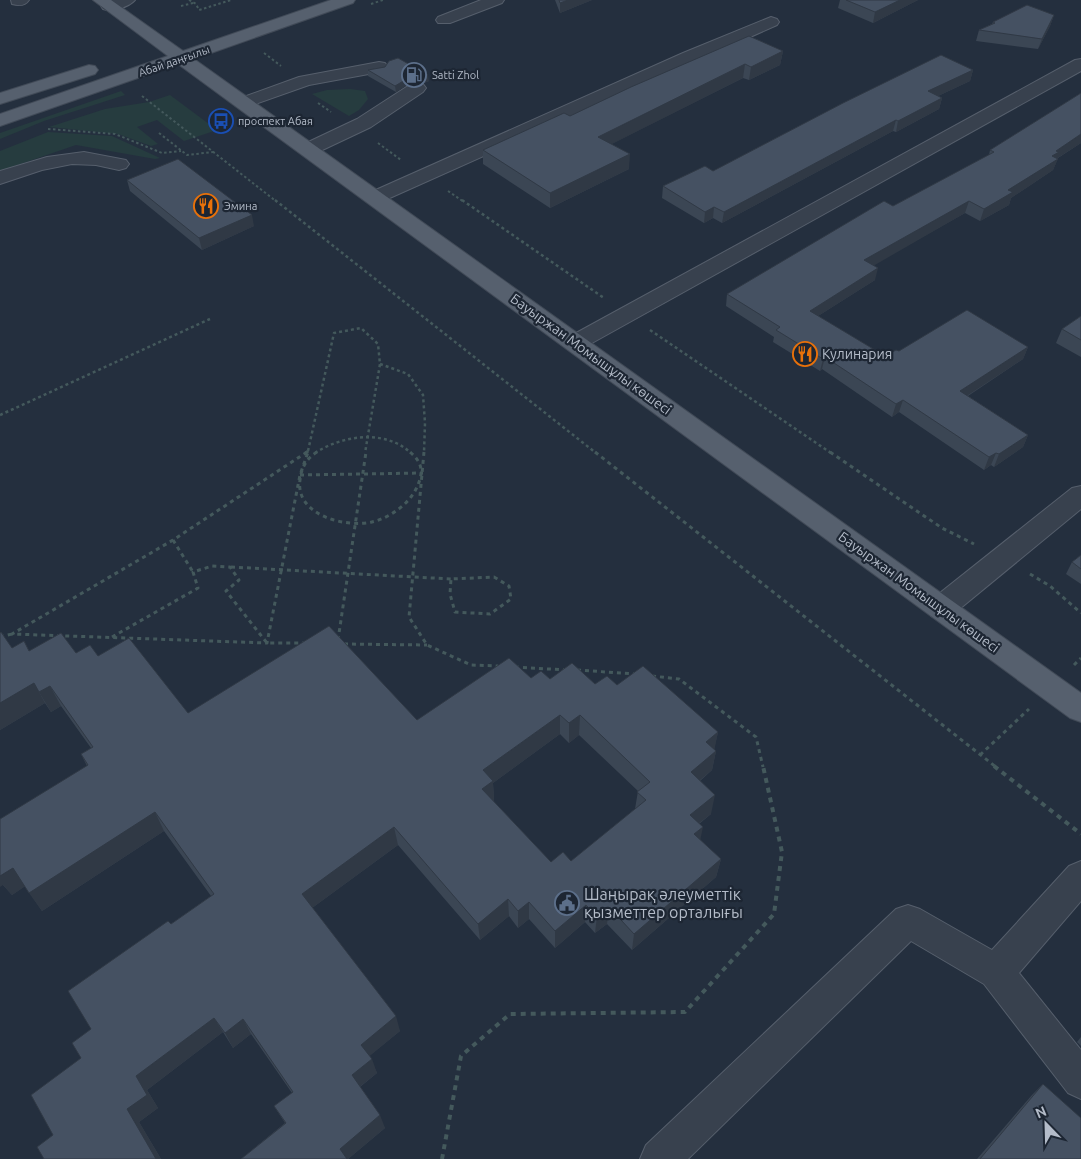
<svg xmlns="http://www.w3.org/2000/svg" width="1081" height="1159" font-family="Ubuntu,sans-serif">
	<style>
		.green { fill: #263c3f }
		.lines { fill: none; stroke-linecap: round; stroke-linejoin: round }
		.minor-casing { stroke: #565f6c; stroke-width: 2 }
		.major-casing { stroke: #414a57; stroke-width: 2 }
		.path-far3 { stroke: #44595c; stroke-width: 2; stroke-dasharray: 2.5 2.5; stroke-linecap: butt }
		.path-far2 { stroke: #44595c; stroke-width: 2.5; stroke-dasharray: 3 3; stroke-linecap: butt }
		.path-far1 { stroke: #44595c; stroke-width: 3; stroke-dasharray: 4 4; stroke-linecap: butt }
		.path { stroke: #44595c; stroke-width: 4; stroke-dasharray: 5 5; stroke-linecap: butt }
		.minor { fill: #38414e; fill-rule: evenodd }
		.major { fill: #56606e; fill-rule: evenodd }
		.wall { fill: #3b4654; fill-rule: evenodd }
		.shaded-wall { fill: #303945 }
		.building { fill: #455162; stroke: #303945; fill-rule: evenodd }
		.labels { text-anchor: middle; stroke-width: 4.5; stroke-linejoin: round; paint-order: stroke }
		.far-street-label { font-size: 11px; fill: #b4bcc9; stroke: #1d2633 }
		.far-poi-label { font-size: 11px; fill: #b4bcc9; stroke: #1d2633; text-anchor: start }
		.street-label { font-size: 14px; fill: #b4bcc9; stroke: #1d2633 }
		.poi-label { font-size: 14px; fill: #b4bcc9; stroke: #1d2633; text-anchor: start }
		.near-poi-label { font-size: 16px; fill: #b4bcc9; stroke: #1d2633; text-anchor: start }
	</style>
	<rect width="100%" height="100%" fill="#242f3e"/>
	<g class="green">
		<path d="M350,89L365,91L368,99L359,110L349,116L312,94L327,90Z"/>
		<path d="M121,91L125,95L44,121L0,139V133Z"/>
		<path d="M170,95L217,130L184,141L157,120L137,127L158,144L151,146L118,134L49,127L105,109L149,102Z"/>
		<path d="M48,132L112,136L160,158L155,159L76,145L0,171V151Z"/>
	</g>
	<g class="lines">
		<defs>
			<g id="minor">
				<path d="M11,0H29C25,6 19,6 12,4Z"/>
				<path d="M111,0H135C129,7 112,12 103,9L101,6L103,3Z"/>
				<path d="M481,0H504L502,3L450,23H438L436,20L438,17Z"/>
				<path d="M771,17L777,19L779,22L777,25L383,201L376,203L369,201L366,197L369,193L683,53Z"/>
				<path d="M1081,59V71L583,348L575,350L567,348L564,343L567,338L1075,60Z"/>
				<path d="M379,62L385,63L388,67L385,71L309,85L244,108L238,107L235,103L238,99L299,77Z"/>
				<path d="M417,83L423,84L426,88L423,92L371,127L316,153L309,155L302,153L300,149L302,145L357,119L411,84Z"/>
				<path d="M84,152L126,160L129,164L126,168L119,170L96,165L72,164L42,170L0,184V171L47,157Z"/>
				<path d="M1081,486V509L951,616L941,619L931,616L927,608L931,600L1072,488Z"/>
				<path d="M1081,861V901L1019,973L1081,1050V1099L1068,1093L984,984L911,941L688,1159H640L646,1145L896,909L908,905L920,909L992,950L1069,866Z"/>
			</g>
			<g id="major">
				<path d="M93,0H111L183,51L331,0H355L353,3L194,59L1081,693V722L1070,718L178,64L0,126V114L168,56Z"/>
				<path d="M89,65L95,66L98,70L95,74L0,104V93Z"/>
			</g>
		</defs>
		<use href="#minor" class="minor-casing"/>
		<use href="#major" class="major-casing"/>
		<g class="path-far3">
			<path d="M189,0L196,4L199,10L231,0"/>
			<path d="M371,4L383,0"/>
			<path d="M181,6L193,3"/>
			<path d="M264,53L281,66"/>
			<path d="M142,96L277,202"/>
			<path d="M318,103L331,112"/>
			<path d="M48,129L115,134L162,153L181,151"/>
			<path d="M159,133L187,155L213,152"/>
			<path d="M378,143L401,160"/>
			<path d="M448,191L464,202"/>
		</g>
		<g class="path-far2">
			<path d="M275,200L596,453"/>
			<path d="M462,200L604,298"/>
			<path d="M650,330L831,453"/>
			<path d="M380,364L408,374L423,395L425,423L424,453"/>
			<path d="M0,415L210,319"/>
			<path d="M308,451L334,333L361,328L378,344L380,364L365,453"/>
			<path d="M305,453L308,451"/>
			<path d="M307,453L308,451"/>
			<path d="M315,453C343,435 385,429 411,453"/>
		</g>
		<g class="path-far1">
			<path d="M307,452L173,540L12,634L267,643L300,475L308,452"/>
			<path d="M317,452C307,458 301,468 300,480C295,515 345,528 372,522C389,518 408,505 416,489C424,473 423,463 410,452"/>
			<path d="M424,452L409,617L427,645L471,665L498,666"/>
			<path d="M595,452L996,767"/>
			<path d="M830,452L942,528L974,544"/>
			<path d="M300,475L423,473"/>
			<path d="M173,540L193,572"/>
			<path d="M231,567L451,579"/>
			<path d="M1030,574L1050,586L1081,613"/>
			<path d="M494,577L509,586L511,599L490,614L455,612L450,594L451,579Z"/>
			<path d="M0,637L12,634"/>
			<path d="M112,637L198,588L193,572L212,566L230,567L239,580L226,591L267,643H305"/>
			<path d="M338,640L366,452"/>
			<path d="M344,644L427,645"/>
			<path d="M1074,665L1081,658"/>
			<path d="M515,667L566,670"/>
			<path d="M577,670L636,674"/>
			<path d="M652,676L679,679L756,737L763,767"/>
			<path d="M980,755L1029,709"/>
		</g>
		<g class="path">
			<path d="M994,766L1081,834"/>
			<path d="M442,1159L461,1056L510,1014L685,1012L774,914L782,852L763,766"/>
		</g>
		<use href="#minor" class="minor"/>
		<use href="#major" class="major"/>
	</g>
	<g class="wall">
		<path d="M555,0H592L560,13Z"/>
		<path d="M840,0H918L873,23L838,8Z"/>
		<path d="M1054,15L1050,26L1038,49L976,41L979,30L992,24L993,22Z"/>
		<path d="M783,51L780,65L749,80L743,78L611,144L629,169L550,208L483,164V150L570,116Z"/>
		<path d="M398,58L429,81L424,83L411,82L396,92L368,76V70L385,67Z"/>
		<path d="M973,70L970,81L938,96L942,98L939,109L896,132L893,131L722,223L713,218L704,223L662,198L663,186L713,171Z"/>
		<path d="M1081,93V143L1058,158L1053,170L1011,198L1009,205L980,221L965,213L873,265L875,280L818,316L885,356L899,351L1028,347L1023,359L968,396L1028,435L1023,447L994,467L991,465L984,470L899,412L892,417L822,369L820,371L773,342L774,337L726,306L727,294L989,155L990,150Z"/>
		<path d="M127,180L254,226L202,250L130,191Z"/>
		<path d="M1081,316V357L1056,343L1062,329Z"/>
		<path d="M1081,555V584L1066,574L1072,562Z"/>
		<path d="M0,633L12,648L29,651L76,653L98,656L188,713L417,720L531,678L550,679L595,684L617,685L718,732L714,749L716,751L712,770L700,781L711,814L699,824L700,840L721,859L716,877L632,950L607,924L595,933L585,922L555,948L529,919L518,928L509,916L480,940L398,845L312,908L400,1031L369,1056L377,1073L360,1087L385,1128L348,1159H241L285,1123L274,1106L292,1093L251,1034L233,1048L223,1032L147,1090L158,1108L139,1122L161,1159H44L81,1058L91,1029L171,924L211,896L164,831L42,911L25,886L12,895L3,885L87,766L81,754L91,748L61,706L51,712L45,703L0,730ZM560,734L569,743L579,735L638,791L635,809L571,861L551,862L493,801L494,800L493,783Z"/>
		<path d="M1081,1037V1046L1077,1042Z"/>
		<path d="M1043,1084L1081,1159H977L1032,1095Z"/>
	</g>
	<g class="shaded-wall">
		<path d="M568,0H592L560,13V3Z"/>
		<path d="M900,0H918L873,23L875,12Z"/>
		<path d="M1054,15L1050,26L1038,49L1042,39Z"/>
		<path d="M783,51L780,65L749,80L751,67Z"/>
		<path d="M745,64L743,78L598,151V137Z"/>
		<path d="M973,70L970,81L925,102L928,91Z"/>
		<path d="M428,75L429,81L424,83V77Z"/>
		<path d="M410,77L411,82L396,92L395,86Z"/>
		<path d="M942,98L939,109L896,132L898,121Z"/>
		<path d="M896,120L893,131L722,223L724,212Z"/>
		<path d="M1081,134V143L1056,159H1058L1053,170L1011,198L1009,205L980,221L984,209L1052,156L1056,151Z"/>
		<path d="M630,154L629,169L550,208V193Z"/>
		<path d="M969,201L965,213L861,273L864,260Z"/>
		<path d="M714,207L713,218L704,223L705,212Z"/>
		<path d="M252,215L254,226L202,250L199,238Z"/>
		<path d="M878,268L875,280L807,323L810,311Z"/>
		<path d="M1028,347L1023,359L956,403L960,391Z"/>
		<path d="M825,357L822,369L820,371L823,359Z"/>
		<path d="M903,400L899,412L892,417L896,404Z"/>
		<path d="M1028,435L1023,447L994,467L999,454Z"/>
		<path d="M996,453L991,465L984,470L989,457Z"/>
		<path d="M34,683L45,703L0,730V703Z"/>
		<path d="M50,686L61,706L51,712L39,692Z"/>
		<path d="M560,715V734L493,783L494,800L484,808L482,789L483,770Z"/>
		<path d="M580,715L579,735L569,743V723Z"/>
		<path d="M718,732L714,752L706,742Z"/>
		<path d="M716,751L712,770L687,791L691,772Z"/>
		<path d="M715,795L711,814L686,833L690,815Z"/>
		<path d="M155,812L164,831L42,911L29,893Z"/>
		<path d="M394,827L398,845L308,911L302,894Z"/>
		<path d="M703,827L699,846L694,834Z"/>
		<path d="M721,859L716,877L632,950L634,934Z"/>
		<path d="M13,868L27,885L12,895L3,885L0,887V876Z"/>
		<path d="M508,899L509,916L480,940L478,924Z"/>
		<path d="M529,902V919L518,928V911Z"/>
		<path d="M586,905L585,922L555,948V931Z"/>
		<path d="M609,907L607,924L595,933L597,916Z"/>
		<path d="M396,1016L400,1031L366,1059L361,1045Z"/>
		<path d="M214,1018L223,1032L147,1090L158,1108L139,1122L161,1159H156L127,1109L136,1076Z"/>
		<path d="M243,1019L251,1034L233,1048L225,1033Z"/>
		<path d="M372,1059L377,1073L357,1089L352,1075Z"/>
		<path d="M380,1115L385,1128L348,1159H345L340,1149Z"/>
	</g>
	<g class="building">
		<path d="M559,0H568L560,3Z"/>
		<path d="M846,0H900L875,12Z"/>
		<path d="M1027,5L1054,15L1042,39L979,30L995,23L993,22Z"/>
		<path d="M749,36L783,51L751,67L745,64L598,137L630,154L550,193L483,150L564,113L570,116L631,87Z"/>
		<path d="M941,55L973,70L928,91L942,98L898,121L896,120L724,212L714,207L705,212L663,186L705,166L713,171L843,103Z"/>
		<path d="M398,58L428,75L424,77H410L395,86L368,70L385,67L389,61Z"/>
		<path d="M1081,93V134L1056,151L1059,152L1052,156L1058,159L1008,190L1013,192L984,209L969,201L864,260L878,268L810,311L885,356L896,350L899,351L967,310L1028,347L960,391L1028,435L999,454L996,453L989,457L903,400L896,404L825,357L823,359L776,330L780,327L727,294L884,201L893,206L994,152L990,150Z"/>
		<path d="M178,159L252,215L199,238L127,180Z"/>
		<path d="M1081,316V340L1062,329Z"/>
		<path d="M1081,555V569L1072,562Z"/>
		<path d="M329,626L417,720L509,658L531,678L541,671L550,679L572,663L595,684L607,676L617,685L643,666L718,732L706,742L716,751L691,772L715,795L690,815L703,827L694,834L721,859L634,934L609,907L597,916L586,905L555,931L529,902L518,911L508,899L478,924L394,827L302,894L396,1016L361,1045L372,1059L352,1075L380,1115L340,1149L347,1159H241L286,1123L274,1106L293,1092L243,1019L225,1033L214,1018L136,1076L147,1095L127,1109L156,1159H44L37,1147L53,1135L31,1095L81,1058L72,1043L91,1029L68,991L168,921L171,924L214,894L155,812L29,893L13,868L0,876V819L88,765L81,754L93,747L50,686L39,692L34,683L0,703V633L1,632L12,648L24,641L29,651L61,633L76,653L90,645L98,656L129,638L188,713ZM560,715L569,723L580,715L650,782L637,792L646,800L571,861L563,852L551,862L482,789L493,781L483,770Z"/>
		<path d="M1043,1084L1081,1118V1159H980Z"/>
	</g>
	<defs>
		<symbol id="fuel-ring" viewBox="-11 -11 22 22"><circle r="9.5" fill="#1d2633" stroke="#5c6f8a" stroke-width="1.5"/><path d="M-5.5-6h7V0h2V4h1.3V-2.5L3-4.5l.8-.8L6-3V5H2.5V1h-1V6h-7ZM-4.2-4.7v3.2H.2V-4.7Z" fill="#5c6f8a"/></symbol>
		<symbol id="bus-ring" viewBox="-11 -11 22 22"><circle r="9.5" fill="#1d2633" stroke="#1a4fb4" stroke-width="1.5"/><path d="M-5-6H5V4H4V6H2V4H-2V6H-4V4H-5ZM-3.5-4V0h7V-4ZM-3.5 1.2v1.5H-2V1.2ZM2 1.2v1.5H3.5V1.2Z" fill="#1a4fb4"/></symbol>
		<symbol id="restaurant-ring" viewBox="-11 -11 22 22"><circle r="9.5" fill="#1d2633" stroke="#e8710a" stroke-width="1.5"/><path d="M-5-6h1v4h1v-4h1v4h1v-4h1v5L-1.5 .5V6h-2V.5L-5-1ZM5-6V6H3V1.5H1.5Q1.5-4 5-6Z" fill="#e8710a"/></symbol>
		<symbol id="civic-ring" viewBox="-11 -11 22 22"><circle r="9.5" fill="#1d2633" stroke="#5c6f8a" stroke-width="1.5"/><path d="M-.6-6.5H3V-4.5H.6V-3L4-1V1h2V6H-6V1h2V-1L-.6-3ZM-1.2 2.5V6h2.4V2.5Z" fill="#5c6f8a"/></symbol>
	</defs>
	<g fill-rule="evenodd">
		<use href="#fuel-ring" x="400" y="61" width="28" height="28"/>
		<use href="#bus-ring" x="207" y="107" width="28" height="28"/>
		<use href="#restaurant-ring" x="192" y="192" width="28" height="28"/>
		<use href="#restaurant-ring" x="791" y="340" width="28" height="28"/>
		<use href="#civic-ring" x="553" y="889" width="28" height="28"/>
	</g>
	<g class="labels">
		<g class="far-street-label">
			<text transform="translate(174 61) rotate(-19)" y="4">Абай даңғылы</text>
		</g>
		<g class="far-poi-label">
			<text x="432" y="79">Satti Zhol</text>
			<text x="238" y="125">проспект Абая</text>
			<text x="224" y="210">Эмина</text>
		</g>
		<g class="street-label">
			<text transform="translate(591 354) rotate(36)" y="5">Бауыржан Момышұлы көшесі</text>
			<text transform="translate(919 592) rotate(36)" y="5">Бауыржан Момышұлы көшесі</text>
		</g>
		<g class="poi-label">
			<text x="822" y="359">Кулинария</text>
		</g>
		<g class="near-poi-label">
			<text x="584" y="900">Шаңырақ әлеуметтік<tspan x="584" dy="18">қызметтер орталығы</tspan></text>
		</g>
	</g>
	<g transform="translate(1046 1124) rotate(337)" stroke="#1d2633" stroke-width="4" paint-order="stroke">
	<path d="M0-4L9 19L0 12L-9 19Z" fill="#b4bcc9"/>
	<text y="-8" font-size="14" font-weight="bold" text-anchor="middle" fill="#b4bcc9">N</text>
	</g>
</svg>
